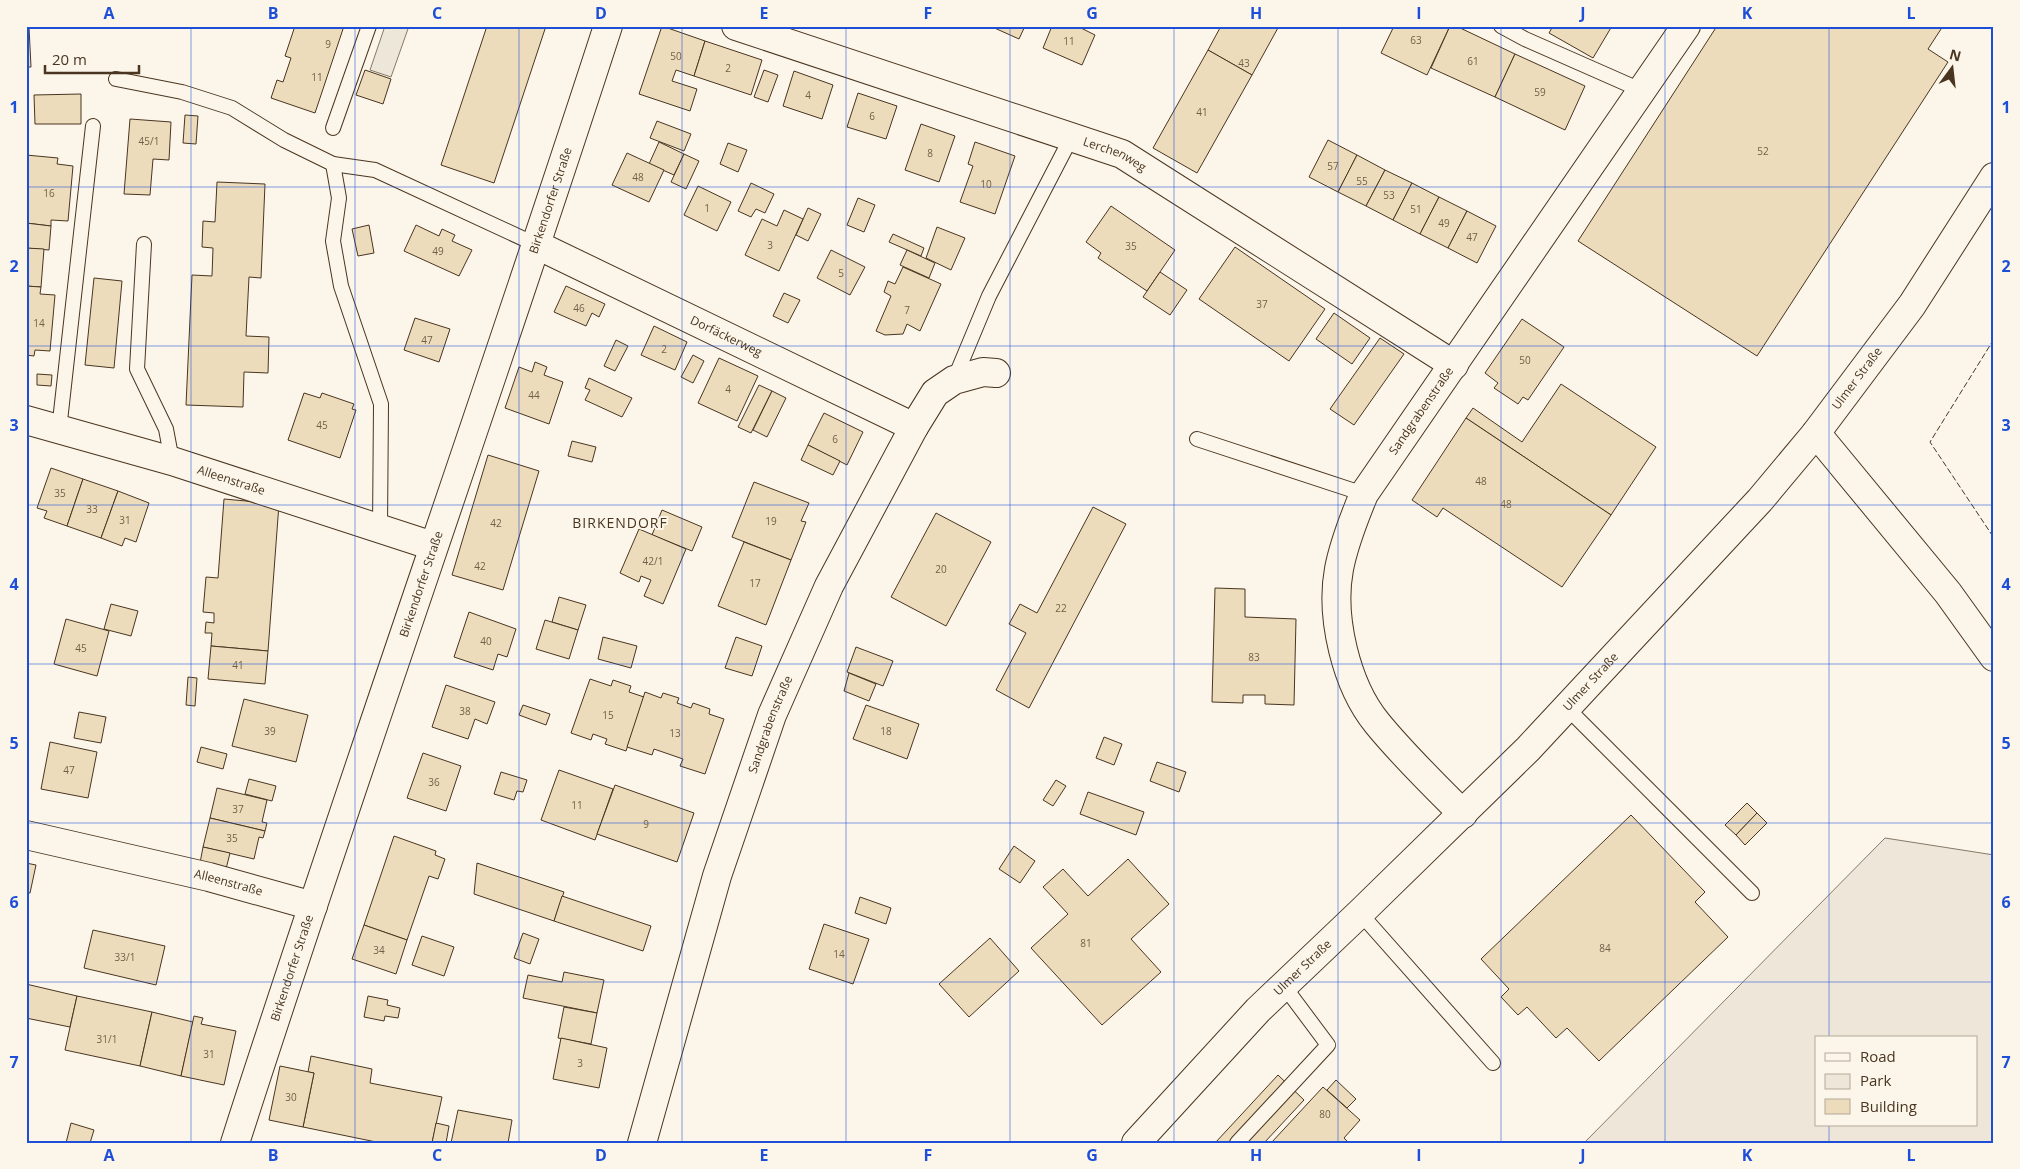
<svg xmlns="http://www.w3.org/2000/svg" width="2020" height="1169" font-family="'Open Sans',sans-serif">
	<style>
		.green { fill: #ede6d9; stroke: #887966; fill-rule: evenodd }
		.parking { fill: #ede7d9; stroke: #887966 }
		.building { fill: #ecdcbc; stroke: #4a3520 }
		.lines { fill: none; stroke-linecap: round; stroke-linejoin: round }
		.service-casing { stroke: #4a3520; stroke-width: 16 }
		.minor-casing { stroke: #4a3520; stroke-width: 30 }
		.tertiary-casing { stroke: #4a3520; stroke-width: 30 }
		.secondary-casing { stroke: #4a3520; stroke-width: 30 }
		.service { stroke: #fbf6e9; stroke-width: 14 }
		.minor { stroke: #fbf6e9; stroke-width: 28 }
		.tertiary { stroke: #fbf6e9; stroke-width: 28 }
		.secondary { stroke: #fbf6e9; stroke-width: 28 }
		.fence { stroke: #4a3520; stroke-width: 1; stroke-dasharray: 6 2.5; stroke-linecap: butt }
		.grid { fill: none; stroke: #1d4ed8; stroke-width: 1; stroke-opacity: 0.55 }
		.labels { text-anchor: middle; stroke-width: 4; stroke-linejoin: round; paint-order: stroke }
		.number-label { font-size: 10px; fill: #725f47 }
		.street-label { font-size: 12px; fill: #4a3520; stroke: #fbf6e9 }
		.neighbourhood-label { font-size: 14px; letter-spacing: 1px; fill: #4a3520; stroke: #fbf6e9 }
		.neatline { fill: none; stroke: #1d4ed8; stroke-width: 2 }
		.grid-label { font-size: 16px; text-anchor: middle; font-weight: bold; fill: #1d4ed8 }
	</style>
	<rect width="100%" height="100%" fill="#fbf6e9"/>
	<path class="green" d="M1885,838L1994,855V1143H1584ZM1816,1038H1976V1125H1816Z"/>
	<path class="parking" d="M385,26H409L391,77L370,70Z"/>
	<g class="building">
		<path d="M295,26H344L315,113L271,98L277,80L283,82L291,58L285,56Z"/>
		<path d="M487,26H546L494,183L441,165Z"/>
		<path d="M662,26L705,41L694,76L676,70L672,81L697,89L690,111L639,94Z"/>
		<path d="M990,26H1025L1019,39Z"/>
		<path d="M1052,26H1077L1095,35L1082,65L1043,48Z"/>
		<path d="M1221,26H1279L1252,75L1208,50Z"/>
		<path d="M1394,26H1450L1427,75L1381,53Z"/>
		<path d="M1450,26H1456L1515,54L1495,97L1431,68Z"/>
		<path d="M1553,26H1612L1593,58L1549,33Z"/>
		<path d="M1717,26H1943L1928,49L1948,62L1757,356L1578,241Z"/>
		<path d="M29,27L31,67H26V28Z"/>
		<path d="M705,41L762,60L751,95L694,76Z"/>
		<path d="M1208,50L1252,75L1197,173L1153,148Z"/>
		<path d="M1515,54L1585,86L1565,130L1495,97Z"/>
		<path d="M365,70L391,79L383,104L356,95Z"/>
		<path d="M764,70L778,75L768,102L754,97Z"/>
		<path d="M794,71L833,85L822,119L783,106Z"/>
		<path d="M858,93L897,106L886,139L847,127Z"/>
		<path d="M81,94V124H35L34,95Z"/>
		<path d="M185,115L198,116L196,144L183,143Z"/>
		<path d="M130,119L171,122L169,160L153,159L150,195L124,194Z"/>
		<path d="M657,121L691,134L684,151L650,138Z"/>
		<path d="M921,124L955,136L939,182L905,170Z"/>
		<path d="M1328,140L1357,155L1338,192L1309,177Z"/>
		<path d="M659,142L684,154L674,175L649,164Z"/>
		<path d="M975,142L1015,156L995,214L960,202L973,166L968,164Z"/>
		<path d="M728,143L747,150L738,172L720,164Z"/>
		<path d="M627,153L664,170L649,202L612,185Z"/>
		<path d="M684,154L699,161L686,189L671,182Z"/>
		<path d="M26,155L58,158L57,164L73,166L68,221L51,220V226L26,223Z"/>
		<path d="M1357,155L1385,170L1366,206L1338,192Z"/>
		<path d="M1385,170L1412,183L1393,220L1366,206Z"/>
		<path d="M217,182L265,184L261,278L249,277L246,336L269,337L268,373L244,372L243,407L186,405L192,275L212,276L213,248L202,247L203,221L215,222Z"/>
		<path d="M751,183L774,194L765,213L756,209L751,217L738,211Z"/>
		<path d="M1412,183L1439,197L1420,234L1393,220Z"/>
		<path d="M698,186L731,202L717,231L684,215Z"/>
		<path d="M1439,197L1467,211L1448,248L1420,234Z"/>
		<path d="M858,198L875,205L864,232L847,225Z"/>
		<path d="M1111,206L1175,250L1147,291L1098,258L1101,253L1086,242Z"/>
		<path d="M808,208L821,214L808,241L796,235Z"/>
		<path d="M784,210L803,219L779,271L745,255L762,219L777,226Z"/>
		<path d="M1467,211L1496,226L1477,263L1448,248Z"/>
		<path d="M26,223L51,226L49,250L26,248Z"/>
		<path d="M369,225L374,253L358,256L352,229Z"/>
		<path d="M416,225L439,236L442,229L455,235L452,241L472,250L459,276L404,251Z"/>
		<path d="M937,227L965,238L951,270L926,258Z"/>
		<path d="M893,234L924,248L921,256L889,242Z"/>
		<path d="M1235,247L1325,309L1289,361L1199,299Z"/>
		<path d="M26,248L44,249L41,287L26,286Z"/>
		<path d="M831,250L865,267L850,295L817,278Z"/>
		<path d="M907,250L935,263L929,278L900,265Z"/>
		<path d="M903,267L941,284L920,331L907,324L903,334L885,335L876,331L891,296L884,292L888,281L895,284Z"/>
		<path d="M1160,272L1187,290L1170,315L1143,297Z"/>
		<path d="M94,278L122,281L114,368L85,365Z"/>
		<path d="M26,286L41,287L40,294L55,295L50,351L35,350L34,356L26,355Z"/>
		<path d="M566,286L605,304L599,317L592,313L586,326L554,312Z"/>
		<path d="M784,293L800,300L788,323L773,316Z"/>
		<path d="M1334,313L1370,338L1352,364L1316,339Z"/>
		<path d="M415,318L450,329L439,362L404,350Z"/>
		<path d="M1522,319L1564,347L1528,400L1523,397L1518,404L1494,388L1498,383L1485,373Z"/>
		<path d="M654,326L687,342L675,370L641,355Z"/>
		<path d="M1380,338L1404,354L1354,425L1330,409Z"/>
		<path d="M616,340L628,346L615,371L604,366Z"/>
		<path d="M693,355L704,361L693,383L681,377Z"/>
		<path d="M719,358L758,376L737,421L698,403Z"/>
		<path d="M535,362L547,367L544,375L563,382L549,424L505,408L519,367L532,372Z"/>
		<path d="M37,374L52,375L51,386L37,385Z"/>
		<path d="M589,378L632,398L622,417L585,400L590,390L585,388Z"/>
		<path d="M1561,384L1656,447L1611,515L1466,418L1473,408L1522,442Z"/>
		<path d="M759,385L772,391L751,433L738,427Z"/>
		<path d="M772,391L786,398L767,437L753,430Z"/>
		<path d="M304,393L320,398L322,393L354,404L352,409L356,410L340,458L288,440Z"/>
		<path d="M824,413L863,432L847,465L808,445Z"/>
		<path d="M1466,418L1611,515L1562,587L1443,508L1437,517L1412,500Z"/>
		<path d="M572,441L596,447L592,462L568,456Z"/>
		<path d="M808,445L840,461L833,475L801,460Z"/>
		<path d="M488,455L539,471L503,590L452,575Z"/>
		<path d="M51,468L83,479L67,526L44,518L47,511L37,508Z"/>
		<path d="M83,479L118,491L101,538L67,526Z"/>
		<path d="M754,482L809,503L801,521L806,522L791,560L732,537Z"/>
		<path d="M118,491L149,503L136,542L125,538L122,546L101,538Z"/>
		<path d="M224,499L279,504L268,651L211,646L212,633H205L206,622L214,623V613L203,612L206,577L218,578Z"/>
		<path d="M1093,507L1126,524L1029,708L996,690L1026,633L1009,624L1020,604L1037,613Z"/>
		<path d="M662,510L702,527L692,551L652,535Z"/>
		<path d="M936,513L991,542L946,626L891,597Z"/>
		<path d="M639,529L686,549L663,604L644,596L651,580L641,576L639,582L620,573Z"/>
		<path d="M744,542L791,560L766,625L718,606Z"/>
		<path d="M1215,588L1245,589V617L1296,619L1294,705L1265,704V695H1243V703L1212,702Z"/>
		<path d="M559,597L586,605L578,630L552,622Z"/>
		<path d="M111,604L138,611L131,636L104,629Z"/>
		<path d="M469,612L516,629L507,657L498,654L493,670L454,657Z"/>
		<path d="M66,619L109,631L97,676L54,664Z"/>
		<path d="M545,620L578,630L569,659L536,649Z"/>
		<path d="M603,637L637,646L631,668L598,659Z"/>
		<path d="M736,637L762,646L752,676L725,668Z"/>
		<path d="M211,646L268,651L265,684L208,679Z"/>
		<path d="M856,647L893,661L883,686L847,672Z"/>
		<path d="M849,673L876,684L869,701L844,691Z"/>
		<path d="M188,677L197,678L195,706L186,705Z"/>
		<path d="M590,679L611,686L613,680L631,686L629,692L644,697L626,751L605,744L607,739L593,734L591,740L571,733Z"/>
		<path d="M446,685L495,702L487,724L475,719L468,739L432,727Z"/>
		<path d="M645,692L661,698L663,693L679,698L677,703L691,708L693,703L710,709L709,714L724,719L705,774L680,766L683,759L654,749L652,755L627,747Z"/>
		<path d="M244,699L308,715L296,762L232,746Z"/>
		<path d="M523,705L550,714L546,725L519,715Z"/>
		<path d="M866,705L919,724L907,759L853,739Z"/>
		<path d="M79,712L106,717L101,743L74,738Z"/>
		<path d="M1104,737L1122,744L1114,765L1096,758Z"/>
		<path d="M50,742L97,752L88,798L41,789Z"/>
		<path d="M201,747L227,754L223,769L197,762Z"/>
		<path d="M423,753L461,766L446,811L407,798Z"/>
		<path d="M1157,762L1186,772L1179,792L1150,781Z"/>
		<path d="M559,770L613,789L595,840L541,820Z"/>
		<path d="M501,772L527,780L523,792L517,791L514,800L494,794Z"/>
		<path d="M249,779L276,786L272,801L245,794Z"/>
		<path d="M1056,780L1066,786L1053,806L1043,800Z"/>
		<path d="M615,785L694,813L677,862L597,834Z"/>
		<path d="M217,788L267,800L262,822L267,823L265,831L210,818Z"/>
		<path d="M1088,792L1144,812L1136,835L1080,814Z"/>
		<path d="M1747,803L1757,813L1736,835L1725,825Z"/>
		<path d="M1757,813L1767,823L1745,845L1736,835Z"/>
		<path d="M1631,815L1705,892L1695,902L1728,937L1599,1061L1567,1028L1556,1038L1527,1007L1518,1015L1501,997L1509,989L1481,959Z"/>
		<path d="M210,818L265,831L263,838L259,837L254,859L203,847Z"/>
		<path d="M394,836L436,851L435,855L445,859L438,879L429,876L407,940L364,925Z"/>
		<path d="M1014,846L1035,861L1020,883L999,869Z"/>
		<path d="M203,847L230,853L226,869L200,863Z"/>
		<path d="M1128,859L1169,904L1131,939L1161,972L1102,1025L1031,948L1068,914L1043,887L1063,869L1088,896Z"/>
		<path d="M26,863L36,865L30,893H26Z"/>
		<path d="M477,863L564,892L554,921L474,894Z"/>
		<path d="M562,896L651,926L643,951L554,921Z"/>
		<path d="M860,897L891,908L886,924L855,913Z"/>
		<path d="M824,924L869,939L853,984L809,969Z"/>
		<path d="M364,925L407,940L396,974L352,959Z"/>
		<path d="M93,930L165,946L156,985L84,968Z"/>
		<path d="M523,933L539,939L530,964L514,958Z"/>
		<path d="M422,936L454,947L444,976L412,965Z"/>
		<path d="M990,938L1019,971L969,1017L939,984Z"/>
		<path d="M564,972L604,980L597,1013L523,998L528,975L562,982Z"/>
		<path d="M26,984L77,996L70,1027L26,1018Z"/>
		<path d="M77,996L152,1012L140,1066L65,1050Z"/>
		<path d="M368,996L388,1000L387,1005L400,1008L398,1018L385,1016L384,1021L364,1017Z"/>
		<path d="M564,1007L597,1013L591,1044L558,1038Z"/>
		<path d="M152,1012L193,1022L181,1076L140,1066Z"/>
		<path d="M194,1016L203,1018L201,1024L236,1031L224,1085L181,1076Z"/>
		<path d="M561,1038L607,1048L599,1088L553,1079Z"/>
		<path d="M311,1056L372,1069L370,1083L442,1097L432,1143H381L303,1127L314,1073L308,1072Z"/>
		<path d="M280,1066L314,1073L303,1127L269,1120Z"/>
		<path d="M1278,1075L1304,1100L1264,1143H1215Z"/>
		<path d="M1336,1080L1356,1099L1347,1108L1327,1090Z"/>
		<path d="M1323,1087L1360,1120L1344,1138L1349,1143H1271Z"/>
		<path d="M458,1110L512,1120L508,1143H451Z"/>
		<path d="M71,1123L94,1130L90,1143H66Z"/>
		<path d="M436,1123L449,1126L446,1143H432Z"/>
	</g>
	<g class="lines">
		<defs>
			<g id="service">
				<path d="M1501,26L1525,39L1643,91"/>
				<path d="M116,79L182,92L232,108L284,140L333,164L375,170L537,245"/>
				<path d="M333,128L369,26"/>
				<path d="M333,164L339,198L333,241L341,286L381,404L380,528"/>
				<path d="M144,244L137,369L166,429L172,461"/>
				<path d="M954,380L989,296L1071,138"/>
				<path d="M59,430L93,126"/>
				<path d="M1197,439L1364,494"/>
				<path d="M1567,708L1752,893"/>
				<path d="M1360,913L1493,1063"/>
				<path d="M1237,1143L1328,1045L1284,986"/>
			</g>
			<g id="minor">
				<path id="s1" d="M736,26L1122,154L1454,365"/>
				<path id="s2" d="M537,245L914,427"/>
				<path id="s3" d="M26,420L172,461L433,546"/>
				<path d="M1816,433L1948,593L1994,657"/>
				<path id="s4" d="M1463,814C1434,785 1403,755 1377,723C1346,685 1330,617 1339,569C1344,543 1354,518 1364,494L1686,26"/>
				<path id="s5" d="M26,835L209,877L313,906"/>
				<path id="s6" d="M642,1143L717,876L772,715L829,586L914,427L935,393L954,380L983,372L996,373"/>
			</g>
			<g id="tertiary">
				<path id="s7" d="M235,1143C355,769 487,400 608,26"/>
			</g>
			<g id="secondary">
				<path id="s8" d="M1136,1143L1258,1010L1360,913L1528,749L1760,500L1816,433L1912,305L1994,177"/>
			</g>
		</defs>
		<use href="#service" class="service-casing"/>
		<use href="#minor" class="minor-casing"/>
		<use href="#tertiary" class="tertiary-casing"/>
		<use href="#secondary" class="secondary-casing"/>
		<use href="#service" class="service"/>
		<use href="#minor" class="minor"/>
		<use href="#tertiary" class="tertiary"/>
		<use href="#secondary" class="secondary"/>
		<path class="fence" d="M1994,339L1930,442L1994,538"/>
	</g>
	<path class="grid" d="M191,26V1143M355,26V1143M519,26V1143M682,26V1143M846,26V1143M1010,26V1143M1174,26V1143M1338,26V1143M1501,26V1143M1665,26V1143M1829,26V1038M26,187H1994M26,346H1994M26,505H1994M26,664H1994M26,823H1994M26,982H1994M1829,1125V1143"/>
	<g class="labels">
		<g class="number-label">
			<text x="1416" y="44">63</text>
			<text x="1069" y="45">11</text>
			<text x="328" y="48">9</text>
			<text x="676" y="60">50</text>
			<text x="1473" y="65">61</text>
			<text x="1244" y="67">43</text>
			<text x="728" y="72">2</text>
			<text x="317" y="81">11</text>
			<text x="1540" y="96">59</text>
			<text x="808" y="99">4</text>
			<text x="1202" y="116">41</text>
			<text x="872" y="120">6</text>
			<text x="149" y="145">45/1</text>
			<text x="1763" y="155">52</text>
			<text x="930" y="157">8</text>
			<text x="1333" y="170">57</text>
			<text x="638" y="181">48</text>
			<text x="1362" y="185">55</text>
			<text x="986" y="188">10</text>
			<text x="49" y="197">16</text>
			<text x="1389" y="199">53</text>
			<text x="707" y="212">1</text>
			<text x="1416" y="213">51</text>
			<text x="1444" y="227">49</text>
			<text x="1472" y="241">47</text>
			<text x="770" y="249">3</text>
			<text x="1131" y="250">35</text>
			<text x="438" y="255">49</text>
			<text x="841" y="277">5</text>
			<text x="1262" y="308">37</text>
			<text x="579" y="312">46</text>
			<text x="907" y="314">7</text>
			<text x="39" y="327">14</text>
			<text x="427" y="344">47</text>
			<text x="664" y="353">2</text>
			<text x="1525" y="364">50</text>
			<text x="728" y="393">4</text>
			<text x="534" y="399">44</text>
			<text x="322" y="429">45</text>
			<text x="835" y="443">6</text>
			<text x="1481" y="485">48</text>
			<text x="60" y="497">35</text>
			<text x="1506" y="508">48</text>
			<text x="92" y="513">33</text>
			<text x="125" y="524">31</text>
			<text x="771" y="525">19</text>
			<text x="496" y="527">42</text>
			<text x="653" y="565">42/1</text>
			<text x="480" y="570">42</text>
			<text x="941" y="573">20</text>
			<text x="755" y="587">17</text>
			<text x="1061" y="612">22</text>
			<text x="486" y="645">40</text>
			<text x="81" y="652">45</text>
			<text x="1254" y="661">83</text>
			<text x="238" y="669">41</text>
			<text x="465" y="715">38</text>
			<text x="608" y="719">15</text>
			<text x="270" y="735">39</text>
			<text x="886" y="735">18</text>
			<text x="675" y="737">13</text>
			<text x="69" y="774">47</text>
			<text x="434" y="786">36</text>
			<text x="577" y="809">11</text>
			<text x="238" y="813">37</text>
			<text x="646" y="828">9</text>
			<text x="232" y="842">35</text>
			<text x="1086" y="947">81</text>
			<text x="1605" y="952">84</text>
			<text x="379" y="954">34</text>
			<text x="839" y="958">14</text>
			<text x="125" y="961">33/1</text>
			<text x="107" y="1043">31/1</text>
			<text x="209" y="1058">31</text>
			<text x="580" y="1067">3</text>
			<text x="291" y="1101">30</text>
			<text x="1325" y="1118">80</text>
		</g>
		<g class="street-label">
			<text dy="4" stroke="none"><textPath href="#s1" startOffset="400">Lerchenweg</textPath></text>
			<text dy="4" stroke="none"><textPath href="#s7" startOffset="994">Birkendorfer Straße</textPath></text>
			<text dy="4" stroke="none"><textPath href="#s2" startOffset="210">Dorfäckerweg</textPath></text>
			<text dy="4" stroke="none"><textPath href="#s8" startOffset="1052">Ulmer Straße</textPath></text>
			<text dy="4" stroke="none"><textPath href="#s4" startOffset="468">Sandgrabenstraße</textPath></text>
			<text dy="4" stroke="none"><textPath href="#s3" startOffset="214">Alleenstraße</textPath></text>
			<text dy="4" stroke="none"><textPath href="#s7" startOffset="589">Birkendorfer Straße</textPath></text>
			<text dy="4" stroke="none"><textPath href="#s8" startOffset="648">Ulmer Straße</textPath></text>
			<text dy="4" stroke="none"><textPath href="#s6" startOffset="438">Sandgrabenstraße</textPath></text>
			<text dy="4" stroke="none"><textPath href="#s5" startOffset="208">Alleenstraße</textPath></text>
			<text dy="4" stroke="none"><textPath href="#s8" startOffset="242">Ulmer Straße</textPath></text>
			<text dy="4" stroke="none"><textPath href="#s7" startOffset="184">Birkendorfer Straße</textPath></text>
		</g>
		<g class="neighbourhood-label">
			<text x="620" y="528">BIRKENDORF</text>
		</g>
	</g>
	<rect width="2020" height="1169" fill="none" stroke="#fbf6e9" stroke-width="55"/>
	<rect x="1815" y="1036" width="162" height="90" fill="#fbf6e9" stroke="#b4a999"/>
	<rect x="1825" y="1053" width="25" height="8" fill="#fbf6e9" stroke="#b4a999"/>
	<text x="1860" y="1062" font-size="15" fill="#4a3520">Road</text>
	<rect x="1825" y="1074" width="25" height="15" fill="#ede6d9" stroke="#b4a999"/>
	<text x="1860" y="1086" font-size="15" fill="#4a3520">Park</text>
	<rect x="1825" y="1099" width="25" height="15" fill="#ecdcbc" stroke="#b4a999"/>
	<text x="1860" y="1112" font-size="15" fill="#4a3520">Building</text>
	<g transform="translate(1952 68) rotate(15)" stroke="#fbf6e9" stroke-width="4" paint-order="stroke">
	<path d="M0-4L9 19L0 12L-9 19Z" fill="#4a3520"/>
	<text y="-8" font-size="14" font-weight="bold" text-anchor="middle" fill="#4a3520">N</text>
	</g>
	<path d="M45 65v8h94v-8" fill="none" stroke="#4a3520" stroke-width="2.5"/>
	<text x="52" y="65" font-size="15" fill="#4a3520" stroke="#fbf6e9" stroke-width="4" paint-order="stroke">20 m</text>
	<rect x="28" y="28" width="1964" height="1114" class="neatline"/>
	<g class="grid-label">
		<text x="109" y="19">A</text>
		<text x="273" y="19">B</text>
		<text x="437" y="19">C</text>
		<text x="601" y="19">D</text>
		<text x="764" y="19">E</text>
		<text x="928" y="19">F</text>
		<text x="1092" y="19">G</text>
		<text x="1256" y="19">H</text>
		<text x="1419" y="19">I</text>
		<text x="1583" y="19">J</text>
		<text x="1747" y="19">K</text>
		<text x="1911" y="19">L</text>
		<text x="14" y="113">1</text>
		<text x="2006" y="113">1</text>
		<text x="14" y="272">2</text>
		<text x="2006" y="272">2</text>
		<text x="14" y="431">3</text>
		<text x="2006" y="431">3</text>
		<text x="14" y="590">4</text>
		<text x="2006" y="590">4</text>
		<text x="14" y="749">5</text>
		<text x="2006" y="749">5</text>
		<text x="14" y="908">6</text>
		<text x="2006" y="908">6</text>
		<text x="14" y="1068">7</text>
		<text x="2006" y="1068">7</text>
		<text x="109" y="1161">A</text>
		<text x="273" y="1161">B</text>
		<text x="437" y="1161">C</text>
		<text x="601" y="1161">D</text>
		<text x="764" y="1161">E</text>
		<text x="928" y="1161">F</text>
		<text x="1092" y="1161">G</text>
		<text x="1256" y="1161">H</text>
		<text x="1419" y="1161">I</text>
		<text x="1583" y="1161">J</text>
		<text x="1747" y="1161">K</text>
		<text x="1911" y="1161">L</text>
	</g>
</svg>
